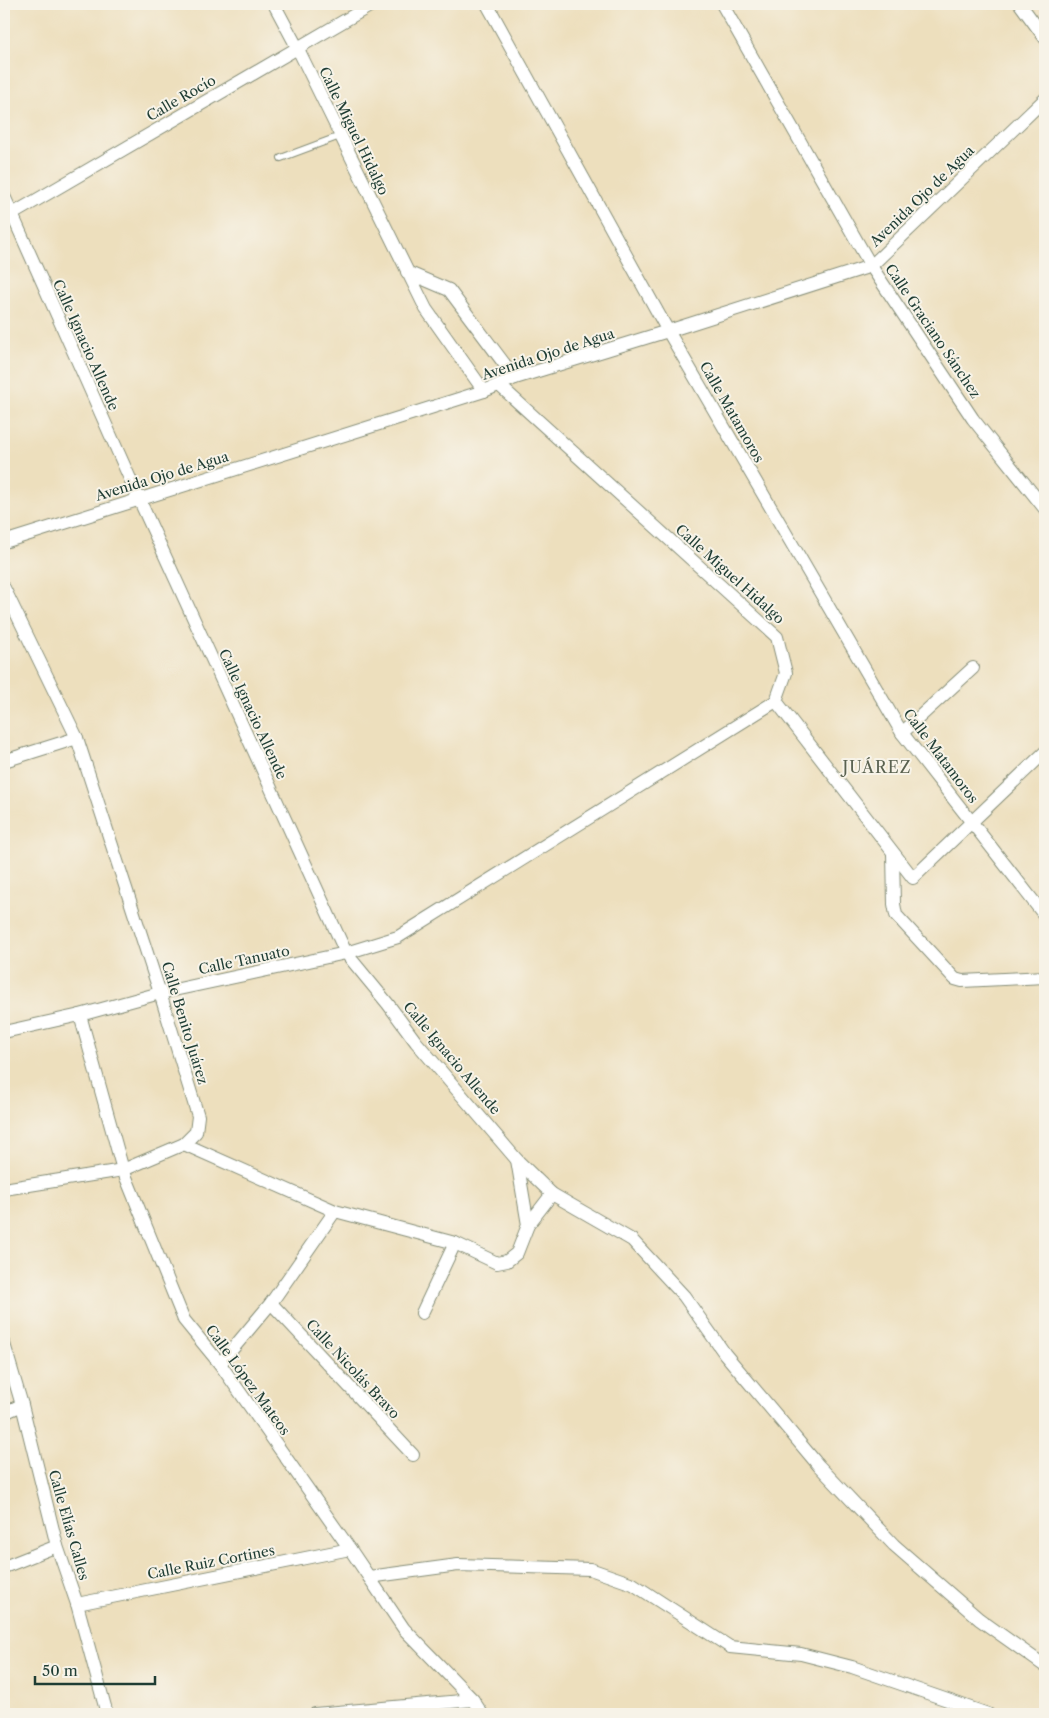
<svg xmlns="http://www.w3.org/2000/svg" width="1049" height="1718" font-family="'Libre Caslon Text',serif">
	<style>
		.lines { fill: none; stroke-linecap: round; stroke-linejoin: round }
		.lane-casing { stroke: #868e78; stroke-width: 8 }
		.street-casing { stroke: #868e78; stroke-width: 14 }
		.lane { stroke: #fff; stroke-width: 6 }
		.street { stroke: #fff; stroke-width: 12 }
		.labels { text-anchor: middle; stroke-width: 4; stroke-linejoin: round; paint-order: stroke }
		.street-label { font-size: 14px; fill: #1f3d34; stroke: #f7f3e8 }
		.quarter-label { font-size: 16px; letter-spacing: 1px; fill: #5a6250; stroke: #f7f3e8 }
	</style>
	<rect width="100%" height="100%" fill="#f7f3e8"/>
	<filter id="ink" filterUnits="userSpaceOnUse"><feTurbulence type="fractalNoise" baseFrequency=".02" numOctaves="2"/><feDisplacementMap in="SourceGraphic" scale="10" xChannelSelector="R" yChannelSelector="G"/><feConvolveMatrix kernelMatrix="1 2 1 2 8 2 1 2 1" color-interpolation-filters="sRGB"/></filter>
	<filter id="wash" filterUnits="userSpaceOnUse"><feTurbulence type="fractalNoise" baseFrequency=".0096" numOctaves="4" result="noise"/><feDisplacementMap in="SourceGraphic" scale="20" xChannelSelector="R" yChannelSelector="G"/><feGaussianBlur stdDeviation="1.12" result="paint"/><feColorMatrix in="noise" values="0 0 0 0 0 0 0 0 0 0 0 0 0 0 0 0 0 1.4 0 .05"/><feComposite in="paint" operator="in"/></filter>
	<g filter="url(#wash)">
		<rect width="100%" height="100%" fill="#eddfbd"/>
	</g>
	<g filter="url(#ink)">
		<g class="lines">
			<defs>
				<path id="lane" d="M281,158L340,136"/>
				<g id="street">
					<path d="M274,4L297,47L426,309L484,391"/>
					<path d="M487,4L668,331L902,733L1045,916"/>
					<path d="M722,4L871,266L973,419L1045,509"/>
					<path d="M1020,4L1045,38"/>
					<path d="M4,196L139,499L346,953L388,1004L416,1042L517,1160L552,1194L632,1240L684,1296L725,1354L819,1466L894,1545L979,1619L1045,1666"/>
					<path d="M4,219L373,4"/>
					<path d="M407,272L449,290L515,378"/>
					<path d="M499,385L777,637L786,673L776,701L913,878L1045,752"/>
					<path d="M4,542L484,391L515,378L668,331L871,266L1045,99"/>
					<path d="M4,588L77,738L160,993L198,1116L196,1132L184,1144L123,1170L4,1189"/>
					<path d="M902,733L973,668"/>
					<path d="M4,761L77,738"/>
					<path d="M893,853L894,904L896,915L955,979L962,981L1045,977"/>
					<path d="M80,1015L123,1170L184,1320L220,1364L350,1549L404,1629L473,1700L482,1714"/>
					<path d="M4,1032L80,1015L160,993L346,953L398,937L776,701"/>
					<path d="M184,1144L335,1211L455,1243L497,1263L507,1261L517,1253L528,1225L552,1194"/>
					<path d="M517,1160L528,1225"/>
					<path d="M271,1303L413,1455"/>
					<path d="M422,1313L455,1243"/>
					<path d="M4,1344L22,1405L57,1546L77,1604L107,1714"/>
					<path d="M220,1364L271,1303L335,1211"/>
					<path d="M4,1413L22,1405"/>
					<path d="M4,1567L57,1546"/>
					<path d="M369,1577L458,1565L590,1569L633,1584L730,1647L801,1654L852,1667L988,1714"/>
					<path d="M77,1604L350,1549"/>
					<path d="M315,1714L473,1700"/>
				</g>
			</defs>
			<use href="#lane" class="lane-casing"/>
			<use href="#street" class="street-casing"/>
			<use href="#lane" class="lane"/>
			<use href="#street" class="street"/>
		</g>
	</g>
	<g class="labels">
		<g class="street-label">
			<text transform="translate(181 98) rotate(-30)" y="5">Calle Rocío</text>
			<text transform="translate(354 131) rotate(64)" y="5">Calle Miguel Hidalgo</text>
			<text transform="translate(922 196) rotate(-44)" y="5">Avenida Ojo de Agua</text>
			<text transform="translate(933 331) rotate(56)" y="5">Calle Graciano Sánchez</text>
			<text transform="translate(86 345) rotate(66)" y="5">Calle Ignacio Allende</text>
			<text transform="translate(548 354) rotate(-18)" y="5">Avenida Ojo de Agua</text>
			<text transform="translate(732 412) rotate(60)" y="5">Calle Matamoros</text>
			<text transform="translate(162 476) rotate(-17)" y="5">Avenida Ojo de Agua</text>
			<text transform="translate(730 574) rotate(42)" y="5">Calle Miguel Hidalgo</text>
			<text transform="translate(253 714) rotate(65)" y="5">Calle Ignacio Allende</text>
			<text transform="translate(941 756) rotate(53)" y="5">Calle Matamoros</text>
			<text transform="translate(244 960) rotate(-12)" y="5">Calle Tanuato</text>
			<text transform="translate(185 1023) rotate(73)" y="5">Calle Benito Juárez</text>
			<text transform="translate(452 1058) rotate(50)" y="5">Calle Ignacio Allende</text>
			<text transform="translate(353 1369) rotate(47)" y="5">Calle Nicolás Bravo</text>
			<text transform="translate(248 1380) rotate(54)" y="5">Calle López Mateos</text>
			<text transform="translate(69 1525) rotate(74)" y="5">Calle Elías Calles</text>
			<text transform="translate(211 1562) rotate(-11)" y="5">Calle Ruiz Cortines</text>
		</g>
		<g class="quarter-label">
			<text x="877" y="773">JUÁREZ</text>
		</g>
	</g>
	<rect width="1049" height="1718" fill="none" stroke="#f7f3e8" stroke-width="20"/>
	<path d="M35 1676v8h120v-8" fill="none" stroke="#1f3d34" stroke-width="2.5"/>
	<text x="42" y="1676" font-size="15" fill="#1f3d34" stroke="#f7f3e8" stroke-width="4" paint-order="stroke">50 m</text>
</svg>
